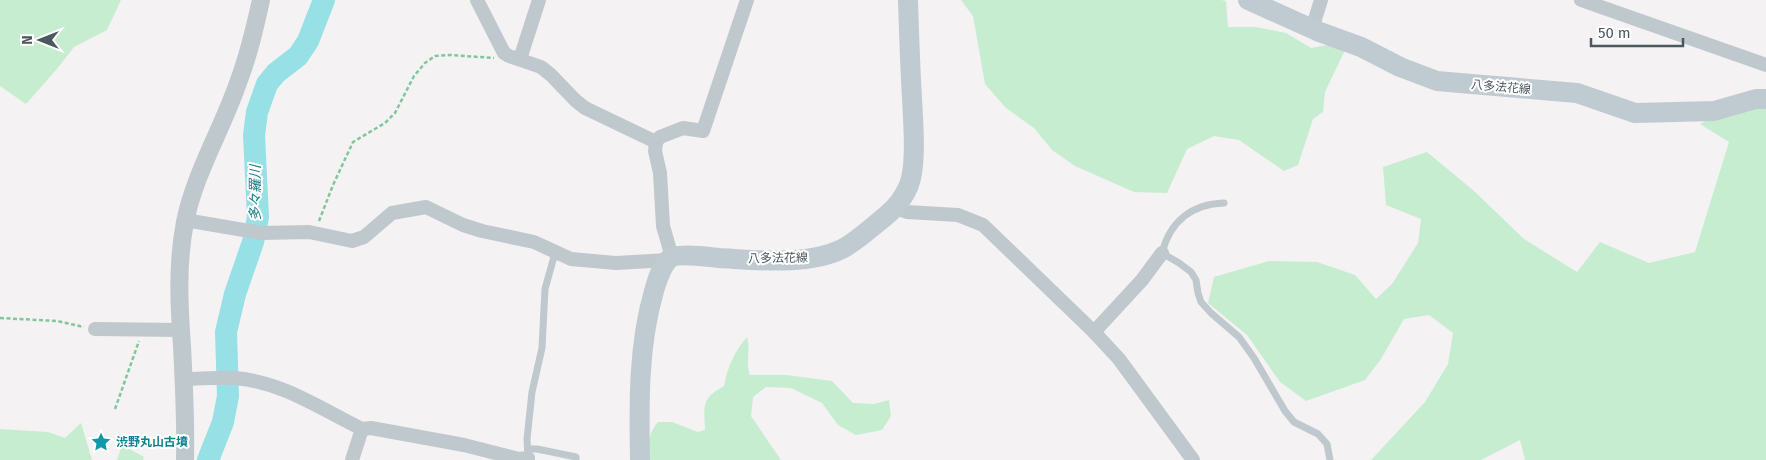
<svg xmlns="http://www.w3.org/2000/svg" width="1766" height="460" font-family="'Fira Sans','Noto Sans JP',sans-serif">
	<style>
		.green { fill: #c6edd0 }
		.lines { fill: none; stroke-linecap: round; stroke-linejoin: round }
		.river { stroke: #97e0e5; stroke-width: 22 }
		.path { stroke: #80c89b; stroke-width: 2.5; stroke-dasharray: 4 2.5; stroke-linecap: butt }
		.service { stroke: #bfc8cd; stroke-width: 7 }
		.minor { stroke: #bfc8cd; stroke-width: 14 }
		.tertiary { stroke: #bfc8cd; stroke-width: 18 }
		.secondary { stroke: #c0cbd1; stroke-width: 20 }
		.labels { text-anchor: middle; stroke-width: 4; stroke-linejoin: round; paint-order: stroke }
		.street-label { font-size: 12px; fill: #4b585e; stroke: #fff }
		.culture-label { font-size: 12px; font-weight: bold; fill: #0d838f; stroke: #fff; text-anchor: start }
		.water-label { font-size: 14px; font-style: italic; fill: #187d86; stroke: #fff }
	</style>
	<rect width="100%" height="100%" fill="#f4f2f3"/>
	<g class="green">
		<path d="M0,0H121L107,30L74,47L56,70L26,104L0,86Z"/>
		<path d="M961,0H1221L1226,1L1228,27H1256L1286,33L1311,48L1333,44L1345,50L1325,92L1323,112L1313,119L1298,165L1284,171L1239,140L1214,136L1187,149L1167,193L1134,192L1075,166L1052,150L1034,128L1006,108L985,84L973,16Z"/>
		<path d="M1756,109H1766V460H1525L1520,440L1481,460H1371L1425,402L1448,364L1453,333L1429,315L1404,319L1381,359L1365,380L1306,401L1280,382L1247,335L1208,303L1214,277L1269,261L1317,262L1355,275L1376,299L1392,284L1418,243L1421,219L1386,205L1383,167L1427,152L1474,191L1524,239L1577,272L1600,242L1649,263L1695,252L1729,142L1700,124L1715,116Z"/>
		<path d="M747,337C751,350 745,362 750,375H786L832,381L853,403L874,404L889,400L891,416L882,430L856,435L838,425L822,403L791,388L766,387L753,397L751,416L781,460H649C648,445 648,433 658,422H672L698,432L705,430C704,405 701,399 724,386C728,366 734,352 747,337Z"/>
		<path d="M81,423L92,460H0V429L48,432L65,438Z"/>
		<path d="M122,445L144,457L143,460H117Z"/>
	</g>
	<g class="lines">
		<path class="river" d="M208,460L223,422L228,396L226,332L235,294L253,242L258,217L254,135L257,112L267,84L276,73L298,56L308,41L324,0"/>
		<g class="path">
			<path d="M319,221L333,185L353,142L385,123L395,113L414,76L425,63L435,56L450,55L494,58"/>
			<path d="M0,318L57,321L84,327"/>
			<path d="M115,409L139,341"/>
		</g>
		<g class="service">
			<path d="M1224,203C1192,204 1170,221 1162,253L1179,263L1191,272L1196,280L1198,293L1201,302L1211,313L1239,337L1254,358L1285,411L1294,422L1318,434L1327,444L1330,460"/>
			<path d="M528,449H537L576,457V460"/>
			<path d="M528,458L527,439L532,392L542,348L545,289L555,253"/>
		</g>
		<g class="minor">
			<path d="M477,0L504,53L509,56L541,67L551,75L575,100L585,108L656,142"/>
			<path d="M1581,0L1766,65"/>
			<path d="M1312,29L1321,0"/>
			<path d="M520,59L539,0"/>
			<path d="M896,208L907,212L958,215L983,225L1094,332L1119,359L1193,460"/>
			<path d="M185,220L261,233L309,232L352,241L364,237L392,213L426,207L463,225L482,231L534,242L571,259L616,263L668,260"/>
			<path d="M672,257L663,226L660,173L655,151L656,142L660,137L683,128L703,131L747,0"/>
			<path d="M95,329L181,330"/>
			<path d="M1094,332L1142,280L1162,253"/>
			<path d="M184,379C200,379 217,377 234,378C281,381 321,409 362,429L352,460"/>
			<path d="M362,429L371,428L464,445L519,459L528,458V460"/>
		</g>
		<path class="tertiary" d="M185,460C186,422 184,384 182,346C179,305 177,263 185,222C195,172 223,128 239,80C249,54 255,27 261,0"/>
		<g class="secondary">
			<path d="M1248,0L1317,31L1361,47L1400,67L1437,81L1577,93L1635,113L1714,111L1756,99H1766"/>
			<path d="M640,460C639,404 638,346 654,291C657,281 660,269 668,260C675,252 708,257 719,258C757,260 807,266 842,249C854,243 865,233 876,224C891,212 901,204 909,185C917,164 913,121 912,98C910,65 909,33 908,0"/>
		</g>
	</g>
	<defs>
		<symbol id="sight-bare" viewBox="-9 -9 18 18"><path d="M0-6L1.8-2.2L6-1.7L2.9 1.2L3.7 5.4L0 3.3L-3.7 5.4L-2.9 1.2L-6-1.7L-1.8-2.2Z" fill="#0f9aa8" stroke="#fff" stroke-width="2.5" paint-order="stroke"/></symbol>
	</defs>
	<g fill-rule="evenodd">
		<use href="#sight-bare" x="87" y="428" width="28" height="28"/>
	</g>
	<g class="labels">
		<g class="street-label">
			<text transform="translate(1501 87) rotate(5)" y="4">八多法花線</text>
			<text transform="translate(778 258) rotate(-1)" y="4">八多法花線</text>
		</g>
		<g class="culture-label">
			<text x="116" y="446">渋野丸山古墳</text>
		</g>
		<g class="water-label">
			<text transform="translate(255 193) rotate(-90)" y="5">多々羅川</text>
		</g>
	</g>
	<g transform="translate(40 40) rotate(270)" stroke="#ffffff" stroke-width="4" paint-order="stroke">
	<path d="M0-4L9 19L0 12L-9 19Z" fill="#4b585e"/>
	<text y="-8" font-size="14" font-weight="bold" text-anchor="middle" fill="#4b585e">N</text>
	</g>
	<path d="M1591 38v8h92v-8" fill="none" stroke="#4b585e" stroke-width="2.5"/>
	<text x="1598" y="38" font-size="15" fill="#4b585e" stroke="#ffffff" stroke-width="4" paint-order="stroke">50 m</text>
</svg>
